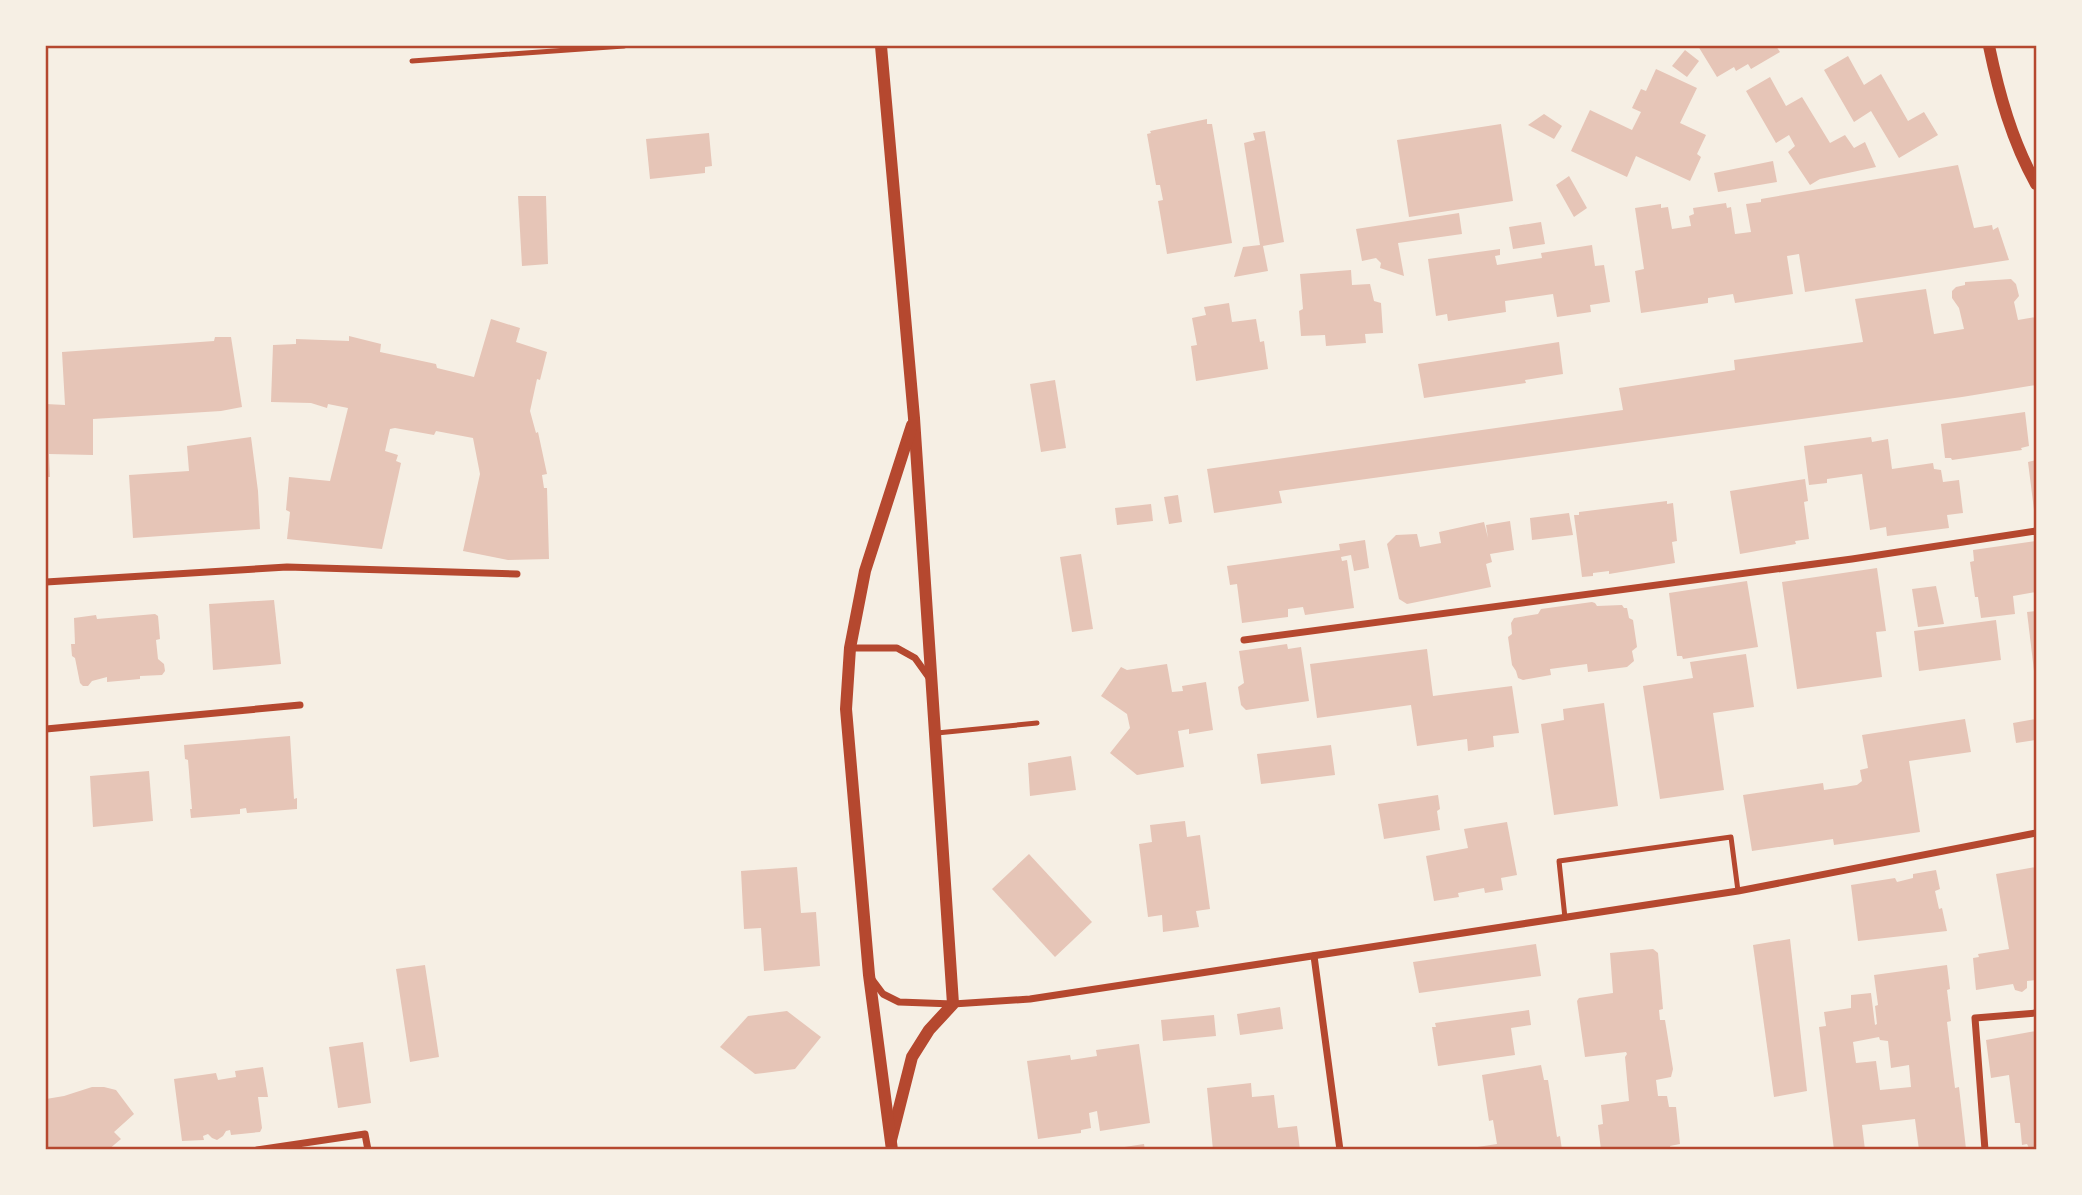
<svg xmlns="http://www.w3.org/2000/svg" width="2082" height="1195" font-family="Commissioner,sans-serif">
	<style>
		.building { fill: #e6c5b7; fill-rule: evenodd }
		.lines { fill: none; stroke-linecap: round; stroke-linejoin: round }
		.service { stroke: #b5482f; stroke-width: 5 }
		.minor { stroke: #b5482f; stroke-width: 7 }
		.tertiary { stroke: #b5482f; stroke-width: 12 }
		.neatline { fill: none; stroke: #b5482f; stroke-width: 2.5 }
	</style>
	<rect width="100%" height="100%" fill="#f6efe4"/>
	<g class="building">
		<path d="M1698,46H1776L1780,52L1751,69L1748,64L1736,71L1734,67L1717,77Z"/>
		<path d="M1685,50L1699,61L1687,77L1672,66Z"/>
		<path d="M1848,56L1864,85L1881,74L1908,121L1924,112L1938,135L1899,158L1871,111L1854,122L1824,70Z"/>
		<path d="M1656,69L1697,88L1680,123L1706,135L1697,154L1701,157L1690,181L1636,156L1627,177L1571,151L1590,110L1632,130L1641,112L1632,108L1641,89L1646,91Z"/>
		<path d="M1770,77L1786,106L1802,97L1830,143L1845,135L1854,148L1865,142L1876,167L1820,179L1810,185L1788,152L1795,146L1789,135L1776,143L1746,91Z"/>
		<path d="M1544,114L1562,126L1554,139L1528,125Z"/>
		<path d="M1207,119V124H1212L1232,243L1167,254L1158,201L1163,200L1160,185H1156L1147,134L1151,133L1150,131Z"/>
		<path d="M1501,124L1513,201L1409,217L1397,140Z"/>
		<path d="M1265,131L1284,242L1263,246L1268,271L1234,277L1243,247L1260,245L1244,143L1255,140L1253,133Z"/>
		<path d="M709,133L712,166L705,167V173L650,179L646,139Z"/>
		<path d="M1773,161L1777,182L1718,192L1714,173Z"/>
		<path d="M1958,165L1974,228L1992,225L1993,230L1998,227L2009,260L1805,292L1799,254L1787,256L1793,294L1735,303L1733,294L1708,298V303L1641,313L1635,271L1644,269L1635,208L1661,204V208L1668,207L1672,229L1691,226L1689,216L1694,214L1693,208L1726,203L1727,208L1731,207L1735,234L1751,232L1746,204L1761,202V199Z"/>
		<path d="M1569,176L1587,208L1574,217L1556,185Z"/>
		<path d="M518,196H546L548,264L522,266Z"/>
		<path d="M1459,213L1462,234L1398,243L1404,276L1380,268L1381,263L1376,258L1362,261L1356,229Z"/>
		<path d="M1541,222L1545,244L1513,249L1509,227Z"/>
		<path d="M1592,245L1595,266L1604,265L1610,302L1590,305L1591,312L1557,317L1553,294L1505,301L1506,312L1448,321L1447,314L1436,316L1428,259L1500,249V255L1495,256L1497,265L1542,258L1541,253Z"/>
		<path d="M1351,270L1352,285L1370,284L1374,301L1381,303L1383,333L1365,334L1366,343L1326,346L1325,335L1301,336L1299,311L1303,309L1300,274Z"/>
		<path d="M2011,279L2016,284L2019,296L2014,302L2018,320L2036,317V385L1962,397L1279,491L1282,503L1214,513L1207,469L1623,410L1619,388L1735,370L1734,360L1863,342L1855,299L1926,289L1934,334L1964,329L1959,308L1952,298V291L1956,287L1965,285V282Z"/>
		<path d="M1229,303L1232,322L1256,319L1260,342L1264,341L1268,369L1196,381L1191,346L1197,345L1192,318L1206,315L1204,307Z"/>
		<path d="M491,319L520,328L516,342L547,352L540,380L537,379L530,411L536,433L538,432L547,474L542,475L544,488H547L549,559L508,560L463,551L480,474L473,438L436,431L434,435L395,428L390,429L385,451L398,455L396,461L401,463L382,549L287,539L290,512L286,510L289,477L330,481L348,408L328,404L327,408L311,403L271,402L273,345L296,344V339L349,341V336L381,344L380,352L436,364L437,368L474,377Z"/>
		<path d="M215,337H231L242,407L221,411L93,419V455L49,454L50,477H46V404L65,405L62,352L214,341Z"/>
		<path d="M1559,342L1563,374L1525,380L1526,383L1424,398L1418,364Z"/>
		<path d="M1055,380L1066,448L1041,452L1030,384Z"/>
		<path d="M2025,412L2029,446L2021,448L2022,450L1952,460L1951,458H1945L1941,424Z"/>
		<path d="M251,437L258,491L260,529L133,538L129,475L189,471L187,446Z"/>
		<path d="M1871,437L1872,442L1888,439L1892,469L1933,463L1934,469L1941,470L1943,482L1959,480L1963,513L1947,515L1949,528L1887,536L1886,527L1870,530L1862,474L1827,479V483L1809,485L1804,446Z"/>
		<path d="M2036,460V518H2035L2028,462Z"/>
		<path d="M1805,479L1808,501L1804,502L1809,539L1795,541L1796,544L1740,554L1730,491Z"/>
		<path d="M1178,495L1182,522L1169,524L1164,497Z"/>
		<path d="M1667,501V504L1673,503L1677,541L1672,542L1675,563L1609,574V571L1593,573V576L1582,577L1574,515H1579V512Z"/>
		<path d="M1151,504L1153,521L1117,525L1115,508Z"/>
		<path d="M1569,513L1573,535L1532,540L1530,518Z"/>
		<path d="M1510,521L1514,550L1490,554L1492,562L1486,564L1491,587L1407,604L1399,599L1387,544L1396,535L1417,534L1420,547L1441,543L1439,532L1484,522L1488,538L1486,525Z"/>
		<path d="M1365,540L1369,568L1354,571L1351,555L1341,557L1342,561L1347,560L1354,608L1305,615L1303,607L1288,609V617L1242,623L1237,584L1230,585L1227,566L1340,550L1339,544Z"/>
		<path d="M2036,541V592L2013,596L2015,614L1981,618L1978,597H1975L1970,562L1974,561L1973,550Z"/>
		<path d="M1081,554L1093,629L1072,632L1060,557Z"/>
		<path d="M1877,568L1886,631L1876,632L1882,677L1797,689L1782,582Z"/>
		<path d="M1747,581L1758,647L1683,659L1682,656H1677L1669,593Z"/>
		<path d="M1936,586L1944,624L1918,627L1912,589Z"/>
		<path d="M274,600L281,664L213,670L209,604Z"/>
		<path d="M1592,602L1595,603L1597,606L1622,605L1624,608H1627L1629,618L1633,620L1637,647L1632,651L1634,661L1627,667L1588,672L1587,664L1550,669L1551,675L1523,680L1518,678L1516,671L1512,665L1508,637L1512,634L1511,623L1514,618L1538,614L1541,609Z"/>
		<path d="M2036,611V671H2034L2027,612Z"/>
		<path d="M155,614L158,616L160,639L156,640L158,659L164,664L165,671L162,675L140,676V679L107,682V677L92,681L88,686H83L80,683L75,658L72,656L71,644H75L74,618L96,615L97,619Z"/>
		<path d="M1996,620L2001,660L1919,671L1914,631Z"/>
		<path d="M1287,644L1288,649L1301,647L1309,701L1246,710L1241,705L1238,687L1244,683L1239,651Z"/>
		<path d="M1427,649L1433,696L1512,686L1519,733L1493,736L1494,747L1468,751L1467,739L1417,746L1411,705L1317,718L1310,664Z"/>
		<path d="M1746,654L1754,707L1713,713L1724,790L1660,799L1643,686L1693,678L1690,662Z"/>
		<path d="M1167,664L1172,692L1183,691L1182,686L1206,682L1213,730L1189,734V729L1178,731L1184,767L1137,775L1110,753L1130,728L1127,714L1101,696L1121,667L1127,670Z"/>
		<path d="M1604,703L1618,806L1554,815L1541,724L1564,720L1563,709Z"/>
		<path d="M1965,719L1971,752L1909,761L1920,832L1834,845L1833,839L1752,851L1743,795L1823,783L1824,790L1857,785L1862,781L1860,770L1868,768L1862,735Z"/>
		<path d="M2036,719V740L2016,743L2013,723Z"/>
		<path d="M290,736L294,799L297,798V809L247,813L246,808L240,809V814L191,818L190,809H192L188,760L185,759L184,745Z"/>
		<path d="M1331,745L1335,775L1261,784L1257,754Z"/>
		<path d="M1071,756L1076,790L1030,796L1028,763Z"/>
		<path d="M149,771L153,821L93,827L90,776Z"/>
		<path d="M1438,795L1440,809L1437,811L1440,830L1384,839L1378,804Z"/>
		<path d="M1185,821L1187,837L1200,835L1210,909L1196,911L1199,927L1163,932L1162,915L1148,917L1139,844L1152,842L1150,825Z"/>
		<path d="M1507,822L1517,875L1501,878L1503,890L1485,893L1484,888L1458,893L1459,897L1434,901L1426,856L1468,848L1464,829Z"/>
		<path d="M1029,854L1092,922L1055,957L992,889Z"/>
		<path d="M797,867L801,913L816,912L820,966L764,971L761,928L744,929L741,871Z"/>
		<path d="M2036,867V980L2027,981V988L2022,992L2015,990L2013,984L1976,990L1973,958L1979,957L1978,954L2009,949L1996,874Z"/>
		<path d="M1936,870L1940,889L1935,891L1939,909L1942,908L1947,931L1858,941L1851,885L1895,878L1897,882L1913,878V874Z"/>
		<path d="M1790,939L1807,1091L1774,1097L1753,945Z"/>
		<path d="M1536,944L1541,976L1419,993L1413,962Z"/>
		<path d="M1653,949L1658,953L1663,1009L1659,1010L1660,1020H1665L1673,1069L1671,1077L1656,1080L1658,1096H1667L1669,1107H1676L1680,1144L1670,1146L1671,1150H1601L1598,1125L1603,1124L1601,1105L1629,1101L1625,1057L1627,1054L1626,1052L1585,1057L1577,1001L1579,998L1613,993L1610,953Z"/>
		<path d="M425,965L439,1057L410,1062L396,969Z"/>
		<path d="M1947,965L1950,989L1947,990L1951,1021L1947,1022L1955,1088L1959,1087L1966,1149L1919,1150L1915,1119L1862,1125L1865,1150H1834L1819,1027L1826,1026L1824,1012L1851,1008V995L1871,993L1875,1025L1877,1024L1875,1006L1878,1005L1874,975ZM1879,1037L1880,1040L1888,1041L1891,1068L1909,1065L1911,1087L1880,1090L1876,1061L1856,1063L1853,1042Z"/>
		<path d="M1280,1007L1283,1029L1240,1035L1237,1014Z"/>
		<path d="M1529,1010L1531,1025L1511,1028L1515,1055L1438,1066L1432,1027H1436L1435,1023Z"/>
		<path d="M787,1011L821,1037L795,1069L755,1074L720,1047L748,1016Z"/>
		<path d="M1214,1015L1216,1036L1163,1041L1161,1020Z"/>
		<path d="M2036,1031V1150H2030L2027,1144L2022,1145L2020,1123H2015L2009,1075L1991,1078L1986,1040Z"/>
		<path d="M363,1042L371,1103L338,1108L329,1047Z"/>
		<path d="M1139,1044L1150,1123L1100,1131L1097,1111L1089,1113L1091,1128L1081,1130V1133L1038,1139L1027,1061L1070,1055L1071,1060L1097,1056L1096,1050Z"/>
		<path d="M1541,1065L1544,1080H1548L1557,1137L1560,1136L1562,1150H1472L1471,1148L1497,1144L1493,1120L1489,1121L1482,1075Z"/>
		<path d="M263,1067L268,1097H258L262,1128L260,1132L231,1135L230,1130L226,1131L223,1136L217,1140L212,1138L208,1134L203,1136L204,1140L182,1141L174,1079L216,1073L218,1080L236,1077L235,1071Z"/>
		<path d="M1251,1083L1252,1097L1274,1095L1278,1128L1297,1126L1300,1150H1213L1207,1088Z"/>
		<path d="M92,1087H104L116,1090L134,1114L114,1132L121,1139L108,1150H91L88,1147L86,1150H46V1099L64,1096Z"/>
		<path d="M1144,1144L1145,1150H1118V1148Z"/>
	</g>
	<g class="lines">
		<g class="service">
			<path d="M412,61L624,46"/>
			<path d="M937,733L1037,723"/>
			<path d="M1565,918L1559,861L1731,837L1738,891"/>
		</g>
		<g class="minor">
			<path d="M46,582L287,567L517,574"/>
			<path d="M1244,640L1852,559L2036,531"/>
			<path d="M850,648H897L915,658L930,679"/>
			<path d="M46,729L300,705"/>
			<path d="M1314,956L1340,1150"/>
			<path d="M871,978L883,994L899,1002L953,1004L1030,999L1738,891L2036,833"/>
			<path d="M257,1150L365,1134L368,1150"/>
			<path d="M1985,1150L1975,1018L2036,1013"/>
		</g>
		<g class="tertiary">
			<path d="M881,46L914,418L953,1004L929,1030L912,1057L891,1140"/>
			<path d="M1989,46C1999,94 2012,141 2036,184"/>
			<path d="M892,1150L869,975L846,709L850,648L865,571L912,425"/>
		</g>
	</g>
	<rect width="2082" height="1195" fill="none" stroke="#f6efe4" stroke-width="94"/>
	<rect x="47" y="47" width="1988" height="1101" class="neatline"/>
</svg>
